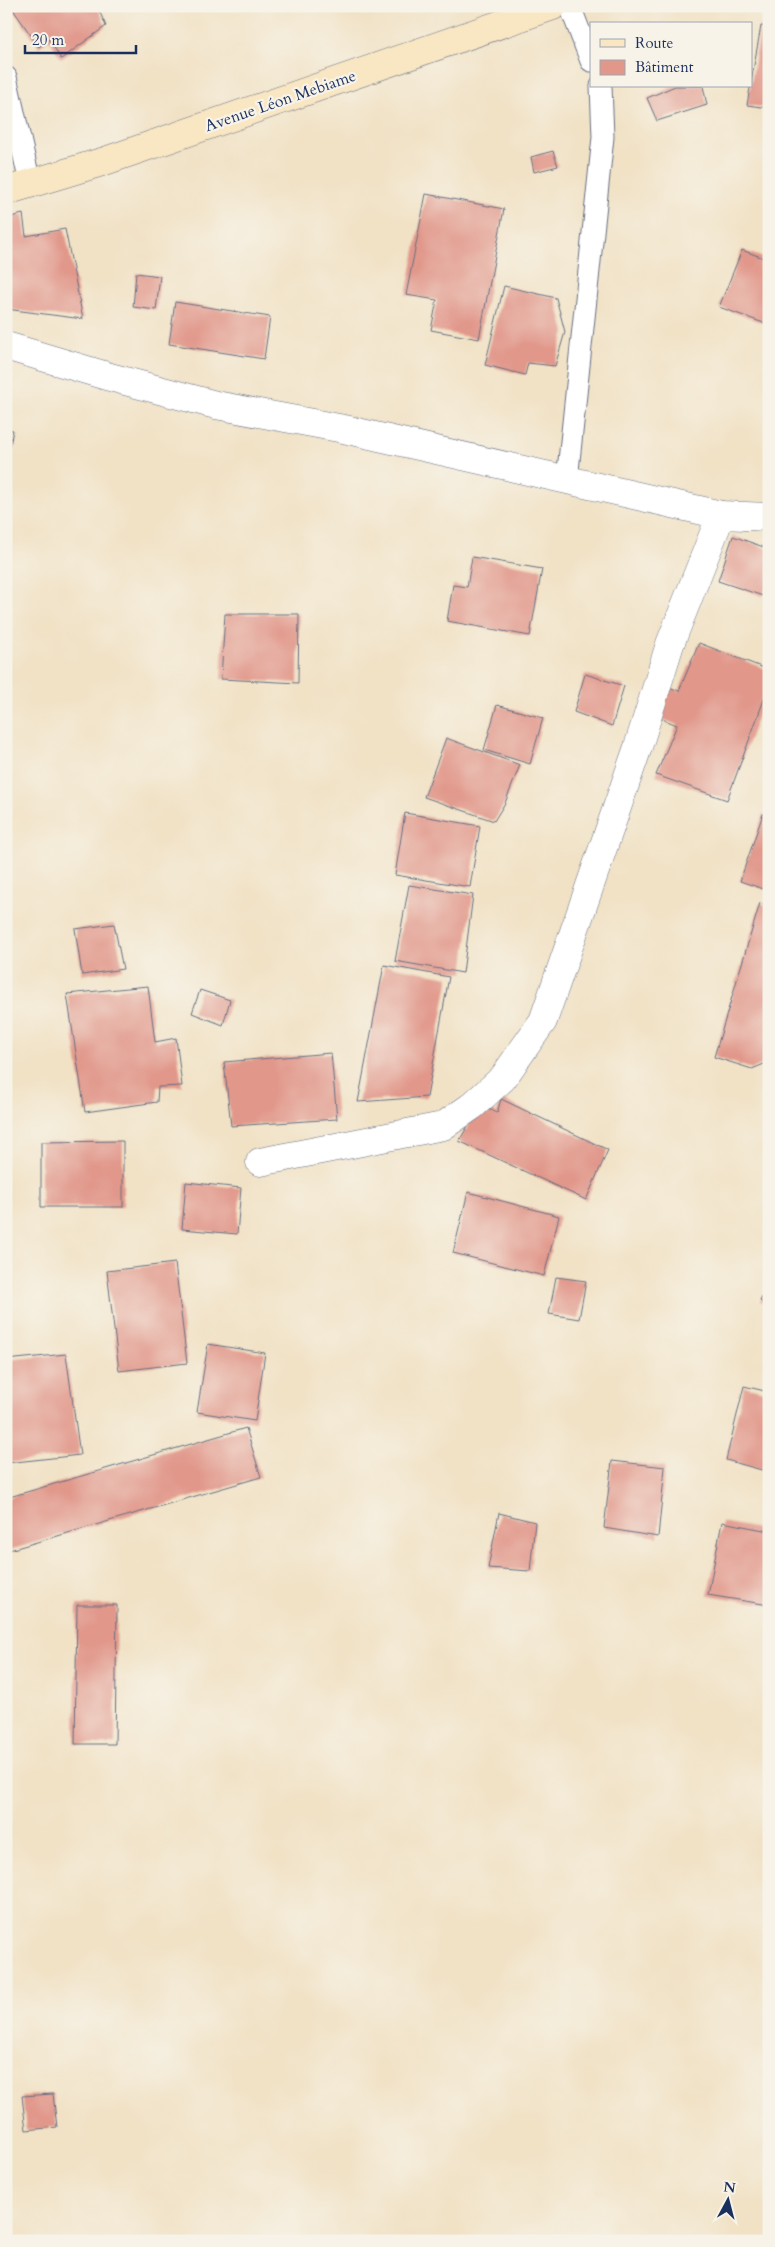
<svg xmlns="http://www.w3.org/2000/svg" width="775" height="2247" font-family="Cardo,serif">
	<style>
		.building { fill: #e1988b }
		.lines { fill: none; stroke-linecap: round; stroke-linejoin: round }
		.lane-casing { stroke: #666e82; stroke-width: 23 }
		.street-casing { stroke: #666e82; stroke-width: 29 }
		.secondary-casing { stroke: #666e82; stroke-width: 29 }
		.lane { stroke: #fff; stroke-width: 21 }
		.street { stroke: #fff; stroke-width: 28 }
		.secondary { stroke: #f9e7c3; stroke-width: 28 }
		.labels { text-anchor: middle; stroke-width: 4.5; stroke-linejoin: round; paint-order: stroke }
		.street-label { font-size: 16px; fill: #1b2f5e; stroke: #f7f3e8 }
	</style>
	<rect width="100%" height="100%" fill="#f7f3e8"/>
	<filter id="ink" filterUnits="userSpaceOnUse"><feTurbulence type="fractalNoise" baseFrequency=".02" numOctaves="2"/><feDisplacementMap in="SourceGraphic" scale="10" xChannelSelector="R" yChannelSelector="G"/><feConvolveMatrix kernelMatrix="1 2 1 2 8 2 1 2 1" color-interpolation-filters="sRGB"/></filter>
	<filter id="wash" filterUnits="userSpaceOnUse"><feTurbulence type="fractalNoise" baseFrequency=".0096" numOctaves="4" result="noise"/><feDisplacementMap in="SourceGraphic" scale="20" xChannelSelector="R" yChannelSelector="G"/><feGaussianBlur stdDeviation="1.12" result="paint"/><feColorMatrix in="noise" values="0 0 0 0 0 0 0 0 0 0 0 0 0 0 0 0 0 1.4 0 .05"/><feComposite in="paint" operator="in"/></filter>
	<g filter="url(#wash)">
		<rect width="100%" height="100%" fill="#f1e2c6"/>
		<g id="blocks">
			<g class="building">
				<path d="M15,6H97L106,26L61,59L49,39L39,47L12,8Z"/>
				<path d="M761,26L769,27V108L747,105Z"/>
				<path d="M675,86H703L707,105L657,121L647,98Z"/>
				<path d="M553,151L558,166L534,172L531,157Z"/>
				<path d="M426,194L504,209L479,339L431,330L437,300L406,295Z"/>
				<path d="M23,214L26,236L65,229L83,319L6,309V218Z"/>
				<path d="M742,250L769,260V325L719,307Z"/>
				<path d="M136,273L160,276L156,310L133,307Z"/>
				<path d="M504,286L556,298L565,332L555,366L528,363L525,375L485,365Z"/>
				<path d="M175,302L270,317L264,359L169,344Z"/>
				<path d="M6,429L13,430L7,462H6Z"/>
				<path d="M733,536L769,549V580L763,596L718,581Z"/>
				<path d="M472,557L542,569L530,636L447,621L453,585L467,587Z"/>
				<path d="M225,614H299L298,683L221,679Z"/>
				<path d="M699,643L769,670V686L727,800L656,775L677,725L660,718L669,687L679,691Z"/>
				<path d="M585,674L624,686L612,726L574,712Z"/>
				<path d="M497,705L543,718L530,764L484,750Z"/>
				<path d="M446,738L520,765L505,803L494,821L424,797Z"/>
				<path d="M405,813L480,826L470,887L395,875Z"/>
				<path d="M763,814L769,816V891L740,881Z"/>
				<path d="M409,885L473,895L463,973L395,961Z"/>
				<path d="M760,903L769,906V1062L752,1069L714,1057Z"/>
				<path d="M114,924L123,969L82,975L75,929Z"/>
				<path d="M384,965L449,977L427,1097L358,1102Z"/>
				<path d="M148,986L155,1042L176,1038L182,1086L158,1087L157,1102L85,1112L67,994Z"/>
				<path d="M200,990L230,1000L223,1025L192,1013Z"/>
				<path d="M331,1053L337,1119L231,1126L224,1062Z"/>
				<path d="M501,1099L608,1150L586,1200L459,1141L481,1104L497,1113Z"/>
				<path d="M123,1141V1207H41V1142Z"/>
				<path d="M186,1182L241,1188L237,1234L182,1229Z"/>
				<path d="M468,1192L559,1216L544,1276L453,1253Z"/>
				<path d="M175,1263L187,1363L119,1371L107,1271Z"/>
				<path d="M556,1277L586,1281L579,1319L549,1314Z"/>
				<path d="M769,1285V1305L760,1301Z"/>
				<path d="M208,1344L265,1353L255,1421L197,1412Z"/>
				<path d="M66,1354L80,1455L6,1463V1360Z"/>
				<path d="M744,1386L769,1392V1472L726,1460Z"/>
				<path d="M246,1428L261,1477L6,1551V1498Z"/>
				<path d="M612,1461L665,1467L658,1537L604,1528Z"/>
				<path d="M499,1513L535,1522L530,1571L488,1568Z"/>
				<path d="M722,1522L769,1531V1605L708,1595Z"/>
				<path d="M77,1605H117L115,1744H75Z"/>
				<path d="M53,2094L57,2127L26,2130L22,2096Z"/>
			</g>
		</g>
	</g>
	<g filter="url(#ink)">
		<use href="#blocks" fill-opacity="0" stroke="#666e82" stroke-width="1"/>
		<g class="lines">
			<defs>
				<g id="lane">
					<path d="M570,6L591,61"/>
					<path d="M6,77L30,183"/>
					<path d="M567,480L603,137L601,86"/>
				</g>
				<g id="street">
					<path d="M6,346L110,377L216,405L344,429L721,515L769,517"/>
					<path d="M260,1162L443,1126L472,1106L503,1078L543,1021L638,747L670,644L721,515"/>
				</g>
				<path id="secondary" d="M6,191L105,161L553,6"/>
			</defs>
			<use href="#lane" class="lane-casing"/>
			<use href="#street" class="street-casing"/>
			<use href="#secondary" class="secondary-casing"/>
			<use href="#lane" class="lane"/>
			<use href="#street" class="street"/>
			<use href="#secondary" class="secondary"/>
		</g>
	</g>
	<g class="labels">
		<g class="street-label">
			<text transform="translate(280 100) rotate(-19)" y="6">Avenue Léon Mebiame</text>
		</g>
	</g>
	<rect width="775" height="2247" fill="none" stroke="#f7f3e8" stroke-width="25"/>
	<rect x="590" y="22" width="162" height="65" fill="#f7f3e8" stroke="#9fa5b1"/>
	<rect x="600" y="39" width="25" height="8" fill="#f9e7c3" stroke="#9fa5b1"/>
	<text x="635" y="48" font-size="15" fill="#1b2f5e">Route</text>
	<rect x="600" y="60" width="25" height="15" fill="#e1988b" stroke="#9fa5b1"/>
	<text x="635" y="72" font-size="15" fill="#1b2f5e">Bâtiment</text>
	<g transform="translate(728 2200) rotate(7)" stroke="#f7f3e8" stroke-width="4" paint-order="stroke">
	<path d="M0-4L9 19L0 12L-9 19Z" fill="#1b2f5e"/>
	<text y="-8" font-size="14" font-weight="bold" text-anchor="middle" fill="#1b2f5e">N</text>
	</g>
	<path d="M25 45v8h111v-8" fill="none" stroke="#1b2f5e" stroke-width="2.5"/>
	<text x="32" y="45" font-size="15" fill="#1b2f5e" stroke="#f7f3e8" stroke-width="4" paint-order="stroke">20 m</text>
</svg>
